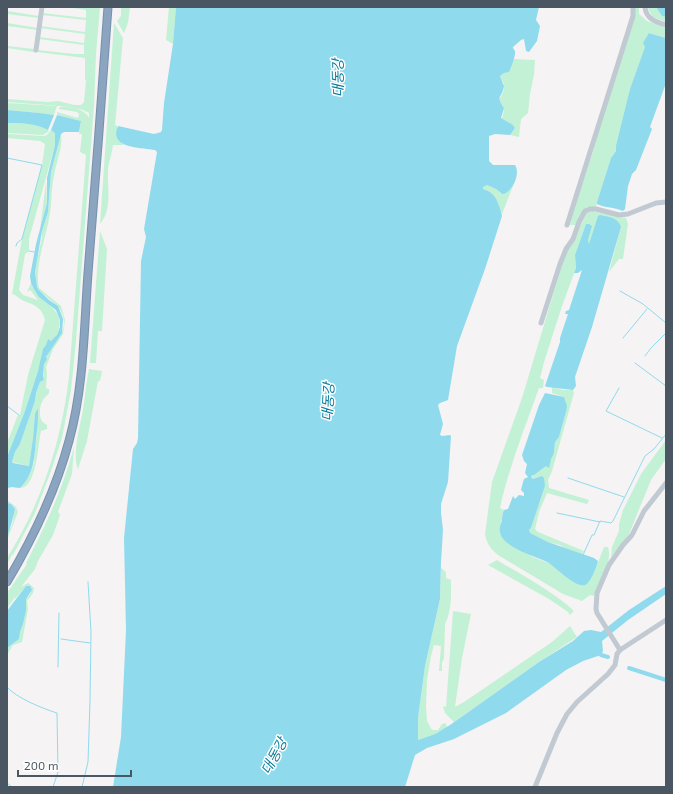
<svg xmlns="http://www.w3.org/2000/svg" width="673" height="794" font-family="'Exo 2','Noto Sans KR',sans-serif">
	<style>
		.green { fill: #c3f1d5 }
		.water { fill: #90daee }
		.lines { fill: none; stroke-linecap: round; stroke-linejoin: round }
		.stream { stroke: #90daee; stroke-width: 1 }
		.canal { stroke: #90daee; stroke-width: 4 }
		.highway-casing { stroke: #7690ad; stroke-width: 9 }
		.minor { stroke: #c1cad2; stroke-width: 5 }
		.highway { stroke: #8ba5c1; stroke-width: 7 }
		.labels { text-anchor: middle; stroke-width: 3; stroke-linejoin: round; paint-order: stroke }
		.water-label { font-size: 14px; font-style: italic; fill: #0c7c9b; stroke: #fff }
	</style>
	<rect width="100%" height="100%" fill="#f5f3f3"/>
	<g class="green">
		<path d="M67,7H100L96,54L94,106L76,341L71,390L62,438L51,471L35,513L13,555H12L7,564V558C42,502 61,443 69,377L86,155L80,152L82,134H79L81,121L57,115V112L78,118L79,114L77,112L59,109L60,107C70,106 84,108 89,118V113L83,110L72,107L7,102V99L48,102L58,101L74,105H81L84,102L86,81L85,79V58L37,52V50L75,54H84V45L39,39V37L84,43L85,34L40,28V26L85,32L86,20L42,15V13L86,18V10Z"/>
		<path d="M121,7H130L128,23L124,33L117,21L121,16Z"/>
		<path d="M169,7H176L173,44L166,40Z"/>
		<path d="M633,7H639V14L647,21L666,28V38L650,33L630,90L616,151L611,158L597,202L596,208L587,207L576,225H570L573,211L592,155Z"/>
		<path d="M647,7H656L662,16L666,17V22L653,17Z"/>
		<path d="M7,11L39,16V18L7,14Z"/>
		<path d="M7,23L38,28V30L7,26Z"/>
		<path d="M114,23L123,38L115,125L117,126C117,135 117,139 124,145H113C112,153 109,161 108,169C107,187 113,209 100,224Z"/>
		<path d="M7,46L34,49V52L7,48Z"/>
		<path d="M513,59L535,60L534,75L530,94L528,113L521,119L519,137L510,135L515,128L513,125L502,119L504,110L503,106L499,101L504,90V84L500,76L504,73L507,72L510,69Z"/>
		<path d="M7,103L57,106L54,115L40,113L7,110Z"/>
		<path d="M7,123C18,123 42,122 49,131L43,135L7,133Z"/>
		<path d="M51,130L55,133V145L29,239V251L25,254L19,290L23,295L38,300L31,291L30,290L27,292L31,283C38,301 65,309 59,328C58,334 56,338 51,341L48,339L47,343L25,411L7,457V443L18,415H20L28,375L45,320C42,307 34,305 24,301C19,299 17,295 12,294L22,239L42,165L45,144L40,141L7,138V134L44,136L47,135Z"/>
		<path d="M61,134C63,148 56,162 54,176C51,188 52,201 50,213C47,235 34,266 39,288L61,306L65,320L63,334L53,349L46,367L47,373L46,388L49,389C50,395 46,395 43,400C40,405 40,409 40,415C41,421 42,422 47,425V429L41,431C38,442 37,488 20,488L29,476L34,463L38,413L35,414L33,438L30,461L29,466L12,462L15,452L20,444L35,401L36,393L40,382L44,380C43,372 43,364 47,356C54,340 73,330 59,308C56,304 43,294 38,289L37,286L35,272L37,260L42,238V231L48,212L51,172Z"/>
		<path d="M515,181L502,214L492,193L483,189V186L487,185L496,189L501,194L511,188Z"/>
		<path d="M46,182L47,203L40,229Z"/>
		<path d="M592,211L626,218L628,224L623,259H619L609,272L621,227L589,245L587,240L592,226L586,224L575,255L576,268L562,306L544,362L540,378L544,380L543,388H539C525,428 509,466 500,508L504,510L502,514V523L525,552L533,557L548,563L597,565L604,547H608C613,562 600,582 594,596L590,595L582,601L563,594L498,555C490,548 487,544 485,534L492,482L522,398L565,255L587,212Z"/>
		<path d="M100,231L107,249L102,331H98L96,363H90Z"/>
		<path d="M89,369L102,371L100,381H98L87,441L78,469C72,454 80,426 83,410C85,397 86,383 89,369Z"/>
		<path d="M552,387L563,390H573L574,393L552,471L548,480L549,488L589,500L587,504L547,493L539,512L535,529L538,532L584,551L582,554L565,548L560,545L548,542L529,533V530L531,528L545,486L540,477L533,479L531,477L532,475H534L546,465L554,453L555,442L559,437L566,412L564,397L552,393Z"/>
		<path d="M666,440V459L651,480L629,534L611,557L612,547L619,531V524L623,510L641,474Z"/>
		<path d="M74,447L72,474L58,512L60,515L53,535L38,561L35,569L21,587L28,583L34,588L33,593L27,601L28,609L22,642L13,645L7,655V648L19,639L20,632L23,624L26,611V599L31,593L26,586L15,599V597L7,608V593L27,564L26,563C46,525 63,488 74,447Z"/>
		<path d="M7,500L16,507L18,512L7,540C7,534 9,531 12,525C14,520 13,514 15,509L13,506L7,503Z"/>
		<path d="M497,560C523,576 551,590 574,611L570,615L568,612L549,599L488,565Z"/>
		<path d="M441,568L446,572V578L451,580C451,594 452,611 445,624L444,658L442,663V671H439L441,646L434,645L431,656L427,680L426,706L427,721L432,730H438L442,724L445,723L446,724L447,727L435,734L418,740V718L425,666L440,599Z"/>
		<path d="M453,611L471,614L462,658L455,707L464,702L552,642L570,626L577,637L539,662L454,722L445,713L443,706L446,707Z"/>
	</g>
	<g class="water">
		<path d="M176,7H539L536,20L540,26L537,41L529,52L526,51L524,39L521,40L513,47V48L515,51C516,55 511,68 509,72L504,73L500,76L504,86C502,99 495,95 504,108L501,118L513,125L515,128L510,135L495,134L489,136V161L493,165H515C521,174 512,193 502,194L496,189L487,185L483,187V189C486,190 488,191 490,192C496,195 501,210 502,216L485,269L457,346L448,400L440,403L438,405L443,424L440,435L442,436L450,435L451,436L448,482L441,504V513L443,530L441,562L440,599L425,666L418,718V740L435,734L450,725L539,662L573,641L584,631L591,630L601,632L629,610L666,586V594L628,620L602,641L603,651L601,655L583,661L566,670L506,713L454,739L427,748L415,755L405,787H113L121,737L126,630L124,538L133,449L137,443L138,438L141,261L146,237L144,229L157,152L155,150C141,147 108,149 118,126L154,134L161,132L162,130L164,103L173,44Z"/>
		<path d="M656,7H666V17L662,16Z"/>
		<path d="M649,33L666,38V83L650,127L652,129L636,170L632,174L628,186L625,209L623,211C614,207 605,208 597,204V202L611,158L616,151V146L630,89L645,47L643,43Z"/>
		<path d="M7,110L40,113L54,115L48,130C36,123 20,123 7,123Z"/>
		<path d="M57,115L81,121L79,132H64L61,134L51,172L48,212L42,231L35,272L37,286L38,289L49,300L58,306L63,319L62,333L46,357L47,359L44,364L43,375L44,380L40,382L36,393L35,401L20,444L15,452L12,462L13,463L29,466L33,438L35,414L38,408C38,415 38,423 37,430C34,451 37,471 20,488L11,487L9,488L7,487V457L25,411L38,371L43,349L46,345L48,339L51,341L57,335L60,327V320L56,310L39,297L34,289L31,283L30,276L36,244L47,203V178L55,145V133L51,130Z"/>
		<path d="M600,215C608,217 618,217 621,227L592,327L575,377L576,386L573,390L547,387L545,386L560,342V338L568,314H565L566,311L569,310L582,270L578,273H574L576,268L575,255L586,224H589L592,226L588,240L589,244L598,216Z"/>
		<path d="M545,393L564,397L567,406L566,412L559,437L555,442L554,453L551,459L549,468L546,466L534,475H532L531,477L533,479L542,476L544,478L545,486L531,528L529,530L530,533L548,542L594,558L598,561C597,566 590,584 585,585C576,588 556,568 549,563C537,556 496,547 500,527C500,525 501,524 502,522C502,517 502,514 504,510L508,509L513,496L515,499L519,495L524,496V493L521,490L523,482L524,479L528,477L525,473L527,464L524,461L522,455L539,405Z"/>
		<path d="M7,503L11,504L15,509C13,519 10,528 7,537Z"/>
		<path d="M26,586H30L32,590L26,599V611L23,624L20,632L19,639L7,648V611Z"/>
	</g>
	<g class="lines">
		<g class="stream">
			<path d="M7,158L42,165L22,239L17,243L16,246"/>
			<path d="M29,251L34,252"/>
			<path d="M620,291L643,304L666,323"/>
			<path d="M623,338L647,309"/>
			<path d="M645,356L651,348L666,333"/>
			<path d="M635,363L666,386"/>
			<path d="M619,388L606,411L662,438"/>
			<path d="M7,406L19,415"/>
			<path d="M568,478L624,497"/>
			<path d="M557,513L600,522"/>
			<path d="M583,555L592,535H594L600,521L611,523L613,521L645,456L654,449L666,434"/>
			<path d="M61,639L90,643"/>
			<path d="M58,667L59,613"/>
			<path d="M7,687C16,698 44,709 57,713L58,772L53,787"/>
			<path d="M7,783L12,787"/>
			<path d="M82,787L88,762L90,701L91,632L88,582"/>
		</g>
		<g class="canal">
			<path d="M601,655L608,657"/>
			<path d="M629,668L666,680"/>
		</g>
		<defs>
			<path id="highway" d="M7,582C33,538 56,490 69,441C84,387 84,328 88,273C95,184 102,96 108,7"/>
		</defs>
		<use href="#highway" class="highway-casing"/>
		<g class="minor">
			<path d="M645,7C646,19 656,22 666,25"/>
			<path d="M36,50L42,7"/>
			<path d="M567,225L633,16V7"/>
			<path d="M541,323L560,264L566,249L573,239L579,222L585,211L590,209H596L619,215L628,214L656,203L666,202"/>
			<path d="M620,650L597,613L596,609L597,593L609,565L623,545L632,535L644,511L666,483"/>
			<path d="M535,787L557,733L567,714L577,702L608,674L615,665L617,654L620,650L666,620"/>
		</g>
		<use href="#highway" class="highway"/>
	</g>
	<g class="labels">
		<g class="water-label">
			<text transform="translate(338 78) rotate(-91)" y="5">대동강</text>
			<text transform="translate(328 402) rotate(-87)" y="5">대동강</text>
			<text transform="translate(274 756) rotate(-62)" y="5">대동강</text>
		</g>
	</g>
	<rect width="673" height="794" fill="none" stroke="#4a5661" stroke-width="16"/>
	<path d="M18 770v6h113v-6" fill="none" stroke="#4a5661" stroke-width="2"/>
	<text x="24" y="770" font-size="12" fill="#4a5661" stroke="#ffffff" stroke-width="3" paint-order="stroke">200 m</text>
</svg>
